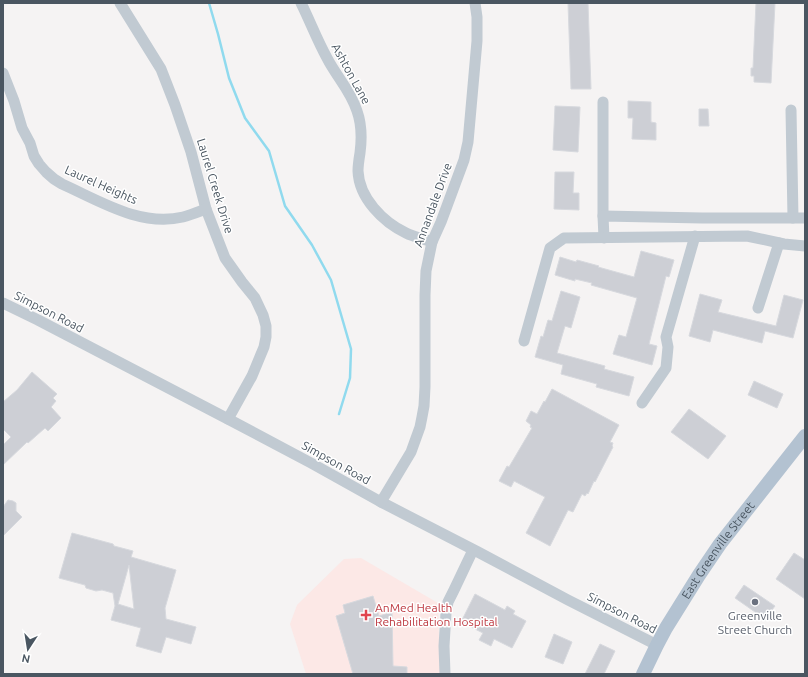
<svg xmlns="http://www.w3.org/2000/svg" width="808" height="677" font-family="Ubuntu,sans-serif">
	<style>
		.medical { fill: #fce8e6 }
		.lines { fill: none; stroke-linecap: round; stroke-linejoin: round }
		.stream { stroke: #90daee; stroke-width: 2.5 }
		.building { fill: #cdcfd5; stroke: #d7d9de; fill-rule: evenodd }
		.minor { stroke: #c1cad2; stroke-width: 11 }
		.major { stroke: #b3c2d1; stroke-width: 14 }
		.worship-dot { fill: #6b7280; stroke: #fff; stroke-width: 1.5 }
		.health-dot { fill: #e0444e; stroke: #fff; stroke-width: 1.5 }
		.labels { text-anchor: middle; stroke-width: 3; stroke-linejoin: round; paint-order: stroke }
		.street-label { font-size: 12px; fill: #4a5661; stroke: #fff }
		.health-label { font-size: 12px; fill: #be3a42; stroke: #fff; text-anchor: start }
		.worship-label { font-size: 12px; fill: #5b616d; stroke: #fff }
	</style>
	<rect width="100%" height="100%" fill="#f5f3f3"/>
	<path class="medical" d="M361,558L438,603L440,674H306L290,624L297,605L344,559Z"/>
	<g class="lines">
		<path class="stream" d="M209,3L218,34L229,78L245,118L269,151L285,206L312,245L331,280L351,349L350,378L339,414"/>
	</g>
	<g class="building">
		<path d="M568,3H588L591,89H571Z"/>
		<path d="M756,3H775L771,83L754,82V76H751V68H753Z"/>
		<path d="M628,101L651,102V122L656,123V140L632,139L633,118H628Z"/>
		<path d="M555,106L580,107L578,152L553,150Z"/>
		<path d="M699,109H708L709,126H699Z"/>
		<path d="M555,172H574L573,193H579V210L554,209Z"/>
		<path d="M641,251L674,260L669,277L666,276L649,344L657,346L652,365L613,354L619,335L626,337L637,298L591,285L592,283L575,279V281L555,275L560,257L576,262L577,260L599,266L598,267L634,277Z"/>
		<path d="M561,291L580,297L571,328L565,326L557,353L605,366L604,369L634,377L629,396L596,387L597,384L561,374L563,365L535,357L541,336L543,337L548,320L552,321Z"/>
		<path d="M700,294L722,300L718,312L776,326L784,295L803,300L793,338L765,331L762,343L713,330L710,342L689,336Z"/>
		<path d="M32,372L57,394L53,398L56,401L51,407L61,418L48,431L45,428L28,443L27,442L3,465V445L11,437L3,429V402L17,390Z"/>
		<path d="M754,381L783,394L777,408L748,395Z"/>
		<path d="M552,389L619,425L610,442L613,443L612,446L613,447L595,482L594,481L588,494L587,493L585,496L582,494L573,512L568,510L550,546L526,533L545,497L514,481L511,487L499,481L507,466L509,467L532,428L530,427L531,425L526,421L531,411L537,414L544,401L545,402Z"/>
		<path d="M689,409L726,436L708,459L671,432Z"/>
		<path d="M8,500L13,501L16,503V511L22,517L3,536V507Z"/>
		<path d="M72,533L113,544L114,546L133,551L131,557L176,570L165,608L166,619L196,627L191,644L166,637L161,653L136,646L141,628L111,620L115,606L113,593L102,590L96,591L86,588L85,585L59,578ZM129,565L134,609L118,604Z"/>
		<path d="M794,553L805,560V599L776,579Z"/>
		<path d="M744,585L775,606L765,619L735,598Z"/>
		<path d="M475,594L505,610L507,606L515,611L513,614L526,621L512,648L494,639L491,646L479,640L483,633L461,622Z"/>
		<path d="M373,596L379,616L392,612L393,666L407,667V674H353L336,616L345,613L343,605Z"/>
		<path d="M554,634L572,642L563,664L545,657Z"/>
		<path d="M600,644L615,651L604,674H585Z"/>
	</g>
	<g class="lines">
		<g class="minor">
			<path d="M120,3L161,69L175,105L191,152L206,209L225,258L242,282L255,298L263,315L266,326V337L264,347L252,376L228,419"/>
			<path d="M301,3C310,21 317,40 327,58C336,76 351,91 357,111C362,125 362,138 360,153C359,159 358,165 358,171C359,198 383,222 406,233C414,237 424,239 432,242"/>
			<path d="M3,73L14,101L22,128L30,143L34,156L39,164L46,172L54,179L62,184C100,201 140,227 183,217C191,215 198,212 206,209"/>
			<path d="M791,110L793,218"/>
			<path d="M603,216V102"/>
			<path d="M604,238L603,216L702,218H805"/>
			<path d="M3,303L38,320L228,419L311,463L381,502L478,552L568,600L657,645"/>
			<path d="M758,308L779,243"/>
			<path d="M524,341L550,248L564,238L747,236L784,244L805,246"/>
			<path d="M642,403L666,368L668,347L666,337L695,236"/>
			<path d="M381,502L411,452L420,427L422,417L424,406L425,387V295L426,271L432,242L441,222L464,160L468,142L477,41V17L475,3"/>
			<path d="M445,674L444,646L446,613L448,602L454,590L473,550"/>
		</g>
		<path class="major" id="s1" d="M643,674L657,645L666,628L699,575L720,544L805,436"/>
	</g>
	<circle class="worship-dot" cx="755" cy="602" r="4"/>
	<path class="health-dot" d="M364 609h4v4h4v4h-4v4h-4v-4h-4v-4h4z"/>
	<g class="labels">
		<g class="street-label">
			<text transform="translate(351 74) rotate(61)" y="4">Ashton Lane</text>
			<text transform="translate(101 185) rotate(24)" y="4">Laurel Heights</text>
			<text transform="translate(215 186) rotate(73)" y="4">Laurel Creek Drive</text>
			<text transform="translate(433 205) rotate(-70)" y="4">Annandale Drive</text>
			<text transform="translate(49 312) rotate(27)" y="4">Simpson Road</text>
			<text transform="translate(336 463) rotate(29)" y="4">Simpson Road</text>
			<text dy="4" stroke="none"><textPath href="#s1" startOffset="145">East Greenville Street</textPath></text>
			<text transform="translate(622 613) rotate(27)" y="4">Simpson Road</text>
		</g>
		<g class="health-label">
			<text x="375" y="612">AnMed Health<tspan x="375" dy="14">Rehabilitation Hospital</tspan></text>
		</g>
		<g class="worship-label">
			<text x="755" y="620">Greenville<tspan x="755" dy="14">Street Church</tspan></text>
		</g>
	</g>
	<rect width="808" height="677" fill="none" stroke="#4a5661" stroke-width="8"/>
	<g transform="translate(28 649) rotate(192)" stroke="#ffffff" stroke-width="3" paint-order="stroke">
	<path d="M0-3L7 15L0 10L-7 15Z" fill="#4a5661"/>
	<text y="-6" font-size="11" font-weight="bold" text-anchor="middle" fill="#4a5661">N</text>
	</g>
</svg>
